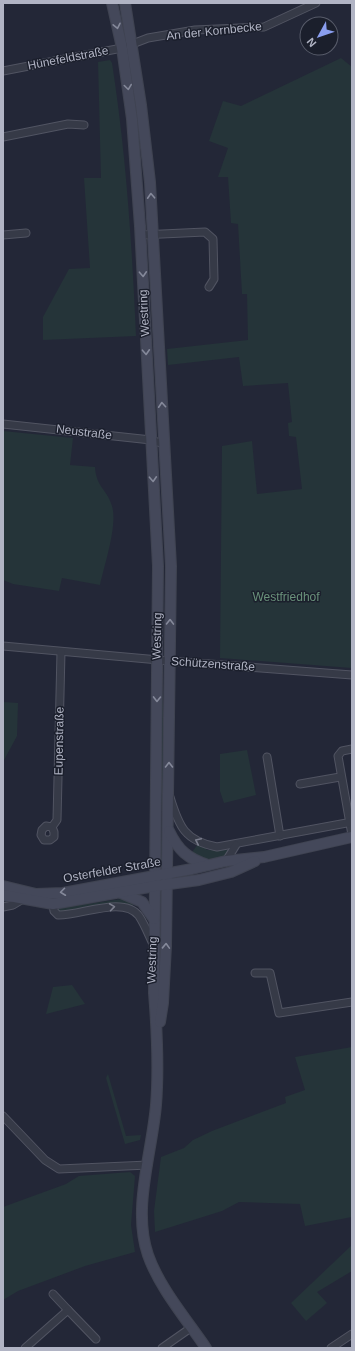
<svg xmlns="http://www.w3.org/2000/svg" width="355" height="1351" font-family="Arial,sans-serif">
	<style>
		.green { fill: #253439 }
		.lines { fill: none; stroke-linecap: round; stroke-linejoin: round }
		.minor-casing { stroke: #515462; stroke-width: 9 }
		.secondary-casing { stroke: #3f4351; stroke-width: 12 }
		.minor { stroke: #363a47; stroke-width: 7 }
		.secondary { stroke: #44485a; stroke-width: 10 }
		.oneway { stroke: #85899a }
		.oneway2 { stroke: #7a7d8c }
		.labels { text-anchor: middle; stroke-width: 3; stroke-linejoin: round; paint-order: stroke }
		.street-label { font-size: 12px; fill: #b1b4c4; stroke: #1b1f2c }
		.park-label { font-size: 12px; fill: #6a927b; stroke: #1b1f2c }
	</style>
	<rect width="100%" height="100%" fill="#232737"/>
	<g class="green">
		<path d="M341,58L352,67V668L220,658L222,446L252,441L257,494L302,489L296,437L289,436L288,423L292,422L288,383L243,386L239,357L168,365L167,349L248,340L247,294H242L238,224L231,223L228,177H218L228,148L209,141L223,101L241,106Z"/>
		<path d="M110,60L112,63C126,153 132,244 136,336L43,340V317L69,269L90,268L84,178H101L98,62Z"/>
		<path d="M3,431L73,438L70,465L95,467C96,487 107,489 112,506C118,525 104,566 100,585L62,578L59,591L13,584L3,580Z"/>
		<path d="M161,683H162L165,756L164,859L161,860L162,814L160,778Z"/>
		<path d="M3,702L18,703L17,736L3,762Z"/>
		<path d="M247,750L256,795L224,803L220,791V754Z"/>
		<path d="M198,844L205,847L207,850H230L223,859L208,861L190,855Z"/>
		<path d="M122,899L136,902L131,907L64,914L59,911L58,908Z"/>
		<path d="M72,985L85,1004L46,1014L53,987Z"/>
		<path d="M352,1047V1217L305,1226L300,1204L239,1202L222,1211L155,1232L154,1211L161,1157L184,1148L193,1140L212,1131L286,1103L285,1097L305,1090L295,1057Z"/>
		<path d="M108,1074L126,1136L141,1135L140,1140L125,1144L106,1078Z"/>
		<path d="M130,1172L135,1176L131,1225L135,1252L85,1266L18,1291L3,1300V1207L66,1184L79,1176Z"/>
		<path d="M352,1245V1271L317,1292L327,1303L306,1321L291,1303Z"/>
	</g>
	<g class="lines">
		<defs>
			<g id="minor">
				<path d="M3,71L122,48L148,38L195,30L264,27L316,3"/>
				<path d="M3,137L68,124L84,125"/>
				<path d="M3,235L26,233"/>
				<path d="M141,235L205,232L213,239L214,279L209,287"/>
				<path d="M3,424L151,440L164,444"/>
				<path d="M3,646L170,661L352,675"/>
				<path d="M352,749L342,751L338,756L352,835"/>
				<path d="M267,757L280,836"/>
				<path d="M300,784L340,777"/>
				<path d="M170,797C179,827 185,841 217,847L352,822"/>
				<path d="M52,827L54,832V837L50,840H44L41,835L42,830L46,826L52,827L57,820L61,652"/>
				<path d="M226,861L236,845"/>
				<path d="M53,904L54,911L58,915C80,916 124,895 139,916C145,925 149,936 154,946"/>
				<path d="M3,907L13,905L23,899"/>
				<path d="M255,973H270L279,1013L352,1002"/>
				<path d="M3,1116L45,1160L59,1169L148,1165"/>
				<path d="M53,1294L68,1310"/>
				<path d="M25,1348L68,1310L96,1339"/>
				<path d="M162,1348L192,1327"/>
				<path d="M331,1348L352,1334"/>
			</g>
			<g id="secondary">
				<path d="M112,3L122,48L132,119L140,226L158,566L154,993C157,1030 159,1068 156,1105C152,1153 132,1209 148,1255C159,1287 187,1320 206,1348"/>
				<path d="M125,3L141,105L150,182L171,566L166,946L163,1003L160,1022"/>
				<path d="M169,831C178,850 188,859 208,865"/>
				<path d="M3,886L36,894L63,893L192,869L226,861L264,857L352,837"/>
				<path d="M121,893L142,902L154,919"/>
				<path d="M3,895L53,904L155,886L199,880L231,872L255,861"/>
			</g>
		</defs>
		<use href="#minor" class="minor-casing"/>
		<use href="#secondary" class="secondary-casing"/>
		<use href="#minor" class="minor"/>
		<use href="#secondary" class="secondary"/>
	</g>
	<defs><path id="oneway-chevron" d="M-2-3.5L2.5 0L-2 3.5" fill="none" stroke-width="1.6" stroke-linecap="round" stroke-linejoin="round"/></defs>
	<g class="oneway">
		<use href="#oneway-chevron" transform="translate(117 26) rotate(78)"/>
		<use href="#oneway-chevron" transform="translate(128 87) rotate(82)"/>
		<use href="#oneway-chevron" transform="translate(151 196) rotate(-93)"/>
		<use href="#oneway-chevron" transform="translate(143 274) rotate(87)"/>
		<use href="#oneway-chevron" transform="translate(146 352) rotate(87)"/>
		<use href="#oneway-chevron" transform="translate(162 405) rotate(-94)"/>
		<use href="#oneway-chevron" transform="translate(153 479) rotate(87)"/>
		<use href="#oneway-chevron" transform="translate(170 622) rotate(-89)"/>
		<use href="#oneway-chevron" transform="translate(157 699) rotate(91)"/>
		<use href="#oneway-chevron" transform="translate(169 765) rotate(-90)"/>
		<use href="#oneway-chevron" transform="translate(63 892) rotate(173)"/>
		<use href="#oneway-chevron" transform="translate(166 946) rotate(-88)"/>
	</g>
	<g class="oneway2">
		<use href="#oneway-chevron" transform="translate(198 841) rotate(-155)"/>
		<use href="#oneway-chevron" transform="translate(112 907) rotate(-8)"/>
	</g>
	<g class="labels">
		<g class="street-label">
			<text transform="translate(214 31) rotate(-6)" y="4">An der Kornbecke</text>
			<text transform="translate(68 58) rotate(-11)" y="4">Hünefeldstraße</text>
			<text transform="translate(144 313) rotate(-93)" y="4">Westring</text>
			<text transform="translate(84 432) rotate(7)" y="4">Neustraße</text>
			<text transform="translate(157 636) rotate(-89)" y="4">Westring</text>
			<text transform="translate(213 664) rotate(4)" y="4">Schützenstraße</text>
			<text transform="translate(59 741) rotate(-89)" y="4">Eupenstraße</text>
			<text transform="translate(112 870) rotate(-10)" y="4">Osterfelder Straße</text>
			<text transform="translate(152 960) rotate(-88)" y="4">Westring</text>
		</g>
		<g class="park-label">
			<text x="286" y="601">Westfriedhof</text>
		</g>
	</g>
	<rect width="355" height="1351" fill="none" stroke="#b1b4c4" stroke-width="8"/>
	<g transform="translate(319 36) rotate(230)"><circle r="19" fill="#1b1f2c" stroke="#575b69"/>
	<path d="M0-3L7 15L0 10L-7 15Z" fill="#8a9eef"/>
	<text y="-6" font-size="11" font-weight="bold" text-anchor="middle" fill="#b1b4c4">N</text>
	</g>
</svg>
